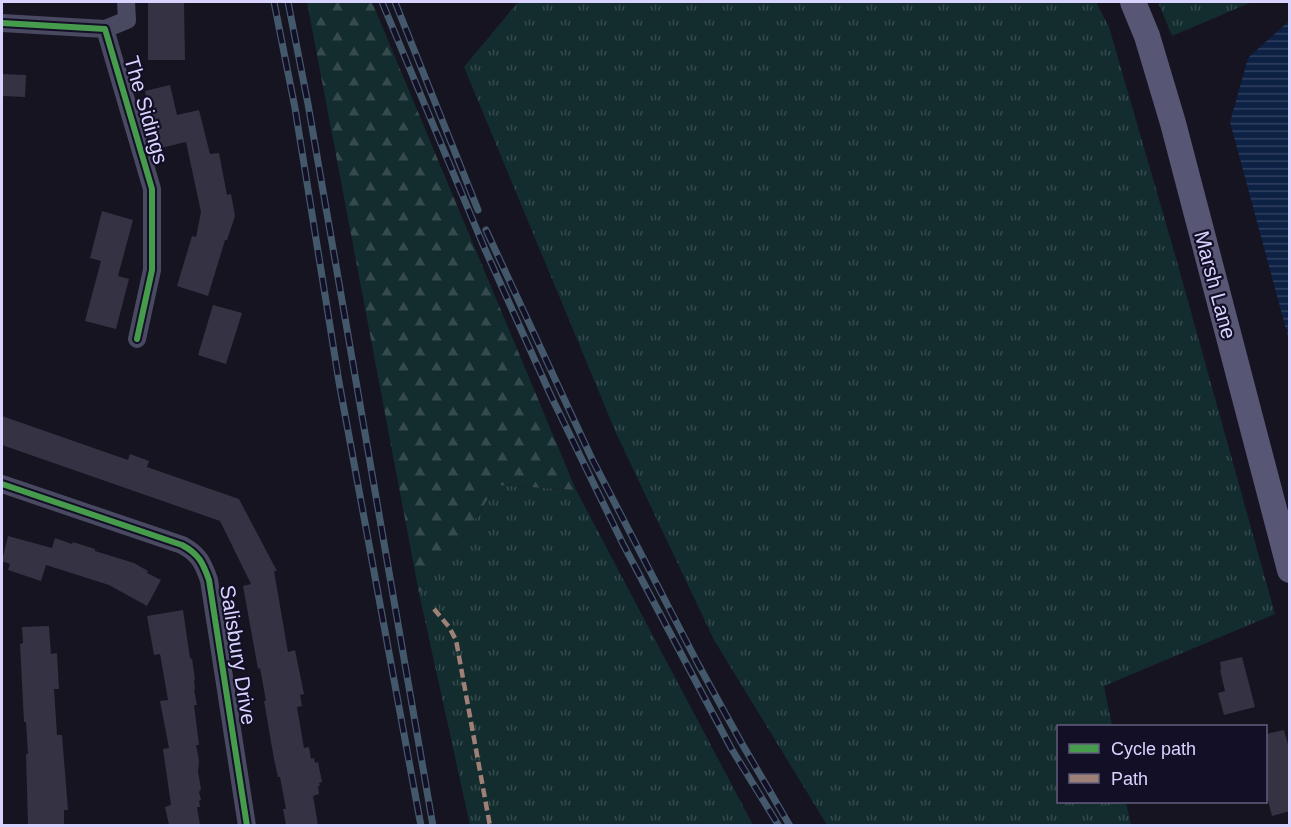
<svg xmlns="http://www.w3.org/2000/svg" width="1291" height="827" font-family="Arial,sans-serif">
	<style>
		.grass { fill: url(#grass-tufts) }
		.forest { fill: url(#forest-firs) }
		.water { fill: url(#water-rules) }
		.building { fill: #343243 }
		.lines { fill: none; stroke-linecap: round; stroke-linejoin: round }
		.minor { stroke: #4a4962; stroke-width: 18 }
		.secondary { stroke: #575674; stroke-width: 26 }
		.rail-casing { stroke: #43596b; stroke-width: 7 }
		.rail { stroke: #130f26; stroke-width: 4.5; stroke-dasharray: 14; stroke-linecap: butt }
		.quiet { stroke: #9e8076; stroke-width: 4.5; stroke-dasharray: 9 4.5; stroke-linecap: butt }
		.cycleway-casing { stroke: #130f26; stroke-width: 10 }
		.cycleway { stroke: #469c4c; stroke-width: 6 }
		.labels { text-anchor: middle; stroke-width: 4.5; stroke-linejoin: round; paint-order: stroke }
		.street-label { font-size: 21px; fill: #d9d4ff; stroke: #130f26 }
	</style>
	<defs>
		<pattern id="grass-tufts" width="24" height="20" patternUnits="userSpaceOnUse" patternTransform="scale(1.5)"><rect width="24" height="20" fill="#132c2d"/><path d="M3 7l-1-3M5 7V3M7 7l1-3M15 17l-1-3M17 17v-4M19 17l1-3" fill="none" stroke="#354a4c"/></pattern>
		<pattern id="forest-firs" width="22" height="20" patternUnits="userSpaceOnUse" patternTransform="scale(1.5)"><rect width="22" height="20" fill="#132c2d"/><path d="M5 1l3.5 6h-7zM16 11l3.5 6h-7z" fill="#354a4c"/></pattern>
		<pattern id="water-rules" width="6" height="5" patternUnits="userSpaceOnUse" patternTransform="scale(1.5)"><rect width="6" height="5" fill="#0d2144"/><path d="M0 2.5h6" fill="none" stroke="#304060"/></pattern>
	</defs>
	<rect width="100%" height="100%" fill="#161421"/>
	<g class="grass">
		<path d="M518,2H1096L1109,27L1178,265L1275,614L1104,686L1112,726H1058V802H1126L1131,825H827L714,640L616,433L464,67Z"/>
		<path d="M1158,2H1252L1172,36Z"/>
		<path d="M497,485L576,490L753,825H470L419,593L465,534Z"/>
	</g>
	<path class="forest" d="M307,2H372L576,490L497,485L465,534L419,593Z"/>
	<path class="water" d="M1289,21V340L1230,122L1248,58Z"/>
	<g class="building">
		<path d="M148,2H184L185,60H148Z"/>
		<path d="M2,74L26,75L25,97L2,96Z"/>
		<path d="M170,85L177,115L199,110L210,154L219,153L227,195L231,194L235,216L227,240H225L208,296L177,286L192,236L196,237L201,212L186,142L152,150L142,114L150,112L145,91Z"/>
		<path d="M102,211L133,220L118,276L129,279L116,329L85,321L101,261L90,258Z"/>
		<path d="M213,305L242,313L226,364L198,355Z"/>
		<path d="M2,416L128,460L130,454L149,461L147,467L239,499L277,571H274L288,652L295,650L304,694L300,695L302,706L297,707L304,748L309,747L311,759L314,758L315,763L318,762L322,782L319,783L320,786H318L319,794L313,796L318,825H286L283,809H286L280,777H278L274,759L264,701H266L260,668L258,669L243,586L251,584L220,521L2,445Z"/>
		<path d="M8,536L52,548L55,538L72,544L73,542L95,549V551L134,563L148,571L147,573L161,580L147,606L109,585L46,565L41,581L8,570L10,564L2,561Z"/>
		<path d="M183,610L190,658L192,659L195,679L194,680L195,689L194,690L197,705H194L199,745H196L199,760L198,772L201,789L199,792L201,800L199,801L200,807H197L200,825H169L165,807L171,805L163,749L169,748L160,701L168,700L160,654L154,655L147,616Z"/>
		<path d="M49,626L51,654L57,653L59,689H54L57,735H62L68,810H64V825H28L26,754H28L26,722H24L20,644L23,643L22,627Z"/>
		<path d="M1242,657L1255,707L1224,715L1218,693L1225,691L1220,670H1221L1220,662Z"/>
		<path d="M1284,730L1290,751V811L1272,816L1266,793V734Z"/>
	</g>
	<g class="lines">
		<g class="minor">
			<path d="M2,23L105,29L152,189V270L137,339"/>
			<path d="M105,29L127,20L126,2"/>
			<path d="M2,484L182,545C199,554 203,563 209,580L247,826"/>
		</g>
		<path class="secondary" d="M1133,2L1147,36L1173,123L1290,570"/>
		<defs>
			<g id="rail">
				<path d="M274,2L295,108L339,382L421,826"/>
				<path d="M288,2L308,104L433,826"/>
				<path d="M382,2L484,247L551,396L623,544L731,748L779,826"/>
				<path d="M395,2L478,210"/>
				<path d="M486,230L592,459L698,664L741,742L790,826"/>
			</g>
		</defs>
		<use href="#rail" class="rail-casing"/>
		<use href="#rail" class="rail"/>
		<path class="quiet" d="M434,609L449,627L456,640L490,826"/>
		<defs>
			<g id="cycleway">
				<path d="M2,23L105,29L152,189V270L137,339"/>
				<path d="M2,484L182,545C199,554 203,563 209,580L247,826"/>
			</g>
		</defs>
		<use href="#cycleway" class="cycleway-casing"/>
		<use href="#cycleway" class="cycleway"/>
	</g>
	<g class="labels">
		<g class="street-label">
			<text transform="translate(146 110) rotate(74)" y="7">The Sidings</text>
			<text transform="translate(1215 285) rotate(75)" y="7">Marsh Lane</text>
			<text transform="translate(238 655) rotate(81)" y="7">Salisbury Drive</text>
		</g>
	</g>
	<rect width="1291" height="827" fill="none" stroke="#d9d4ff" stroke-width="6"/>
	<rect x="1057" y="725" width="210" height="78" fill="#130f26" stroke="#625e7d" stroke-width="1.5"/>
	<rect x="1069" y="744" width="30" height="9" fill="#469c4c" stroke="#625e7d" stroke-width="1.5"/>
	<text x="1111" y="755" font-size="18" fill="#d9d4ff">Cycle path</text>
	<rect x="1069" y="774" width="30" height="9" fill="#9e8076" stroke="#625e7d" stroke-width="1.5"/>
	<text x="1111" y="785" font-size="18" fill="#d9d4ff">Path</text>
</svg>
